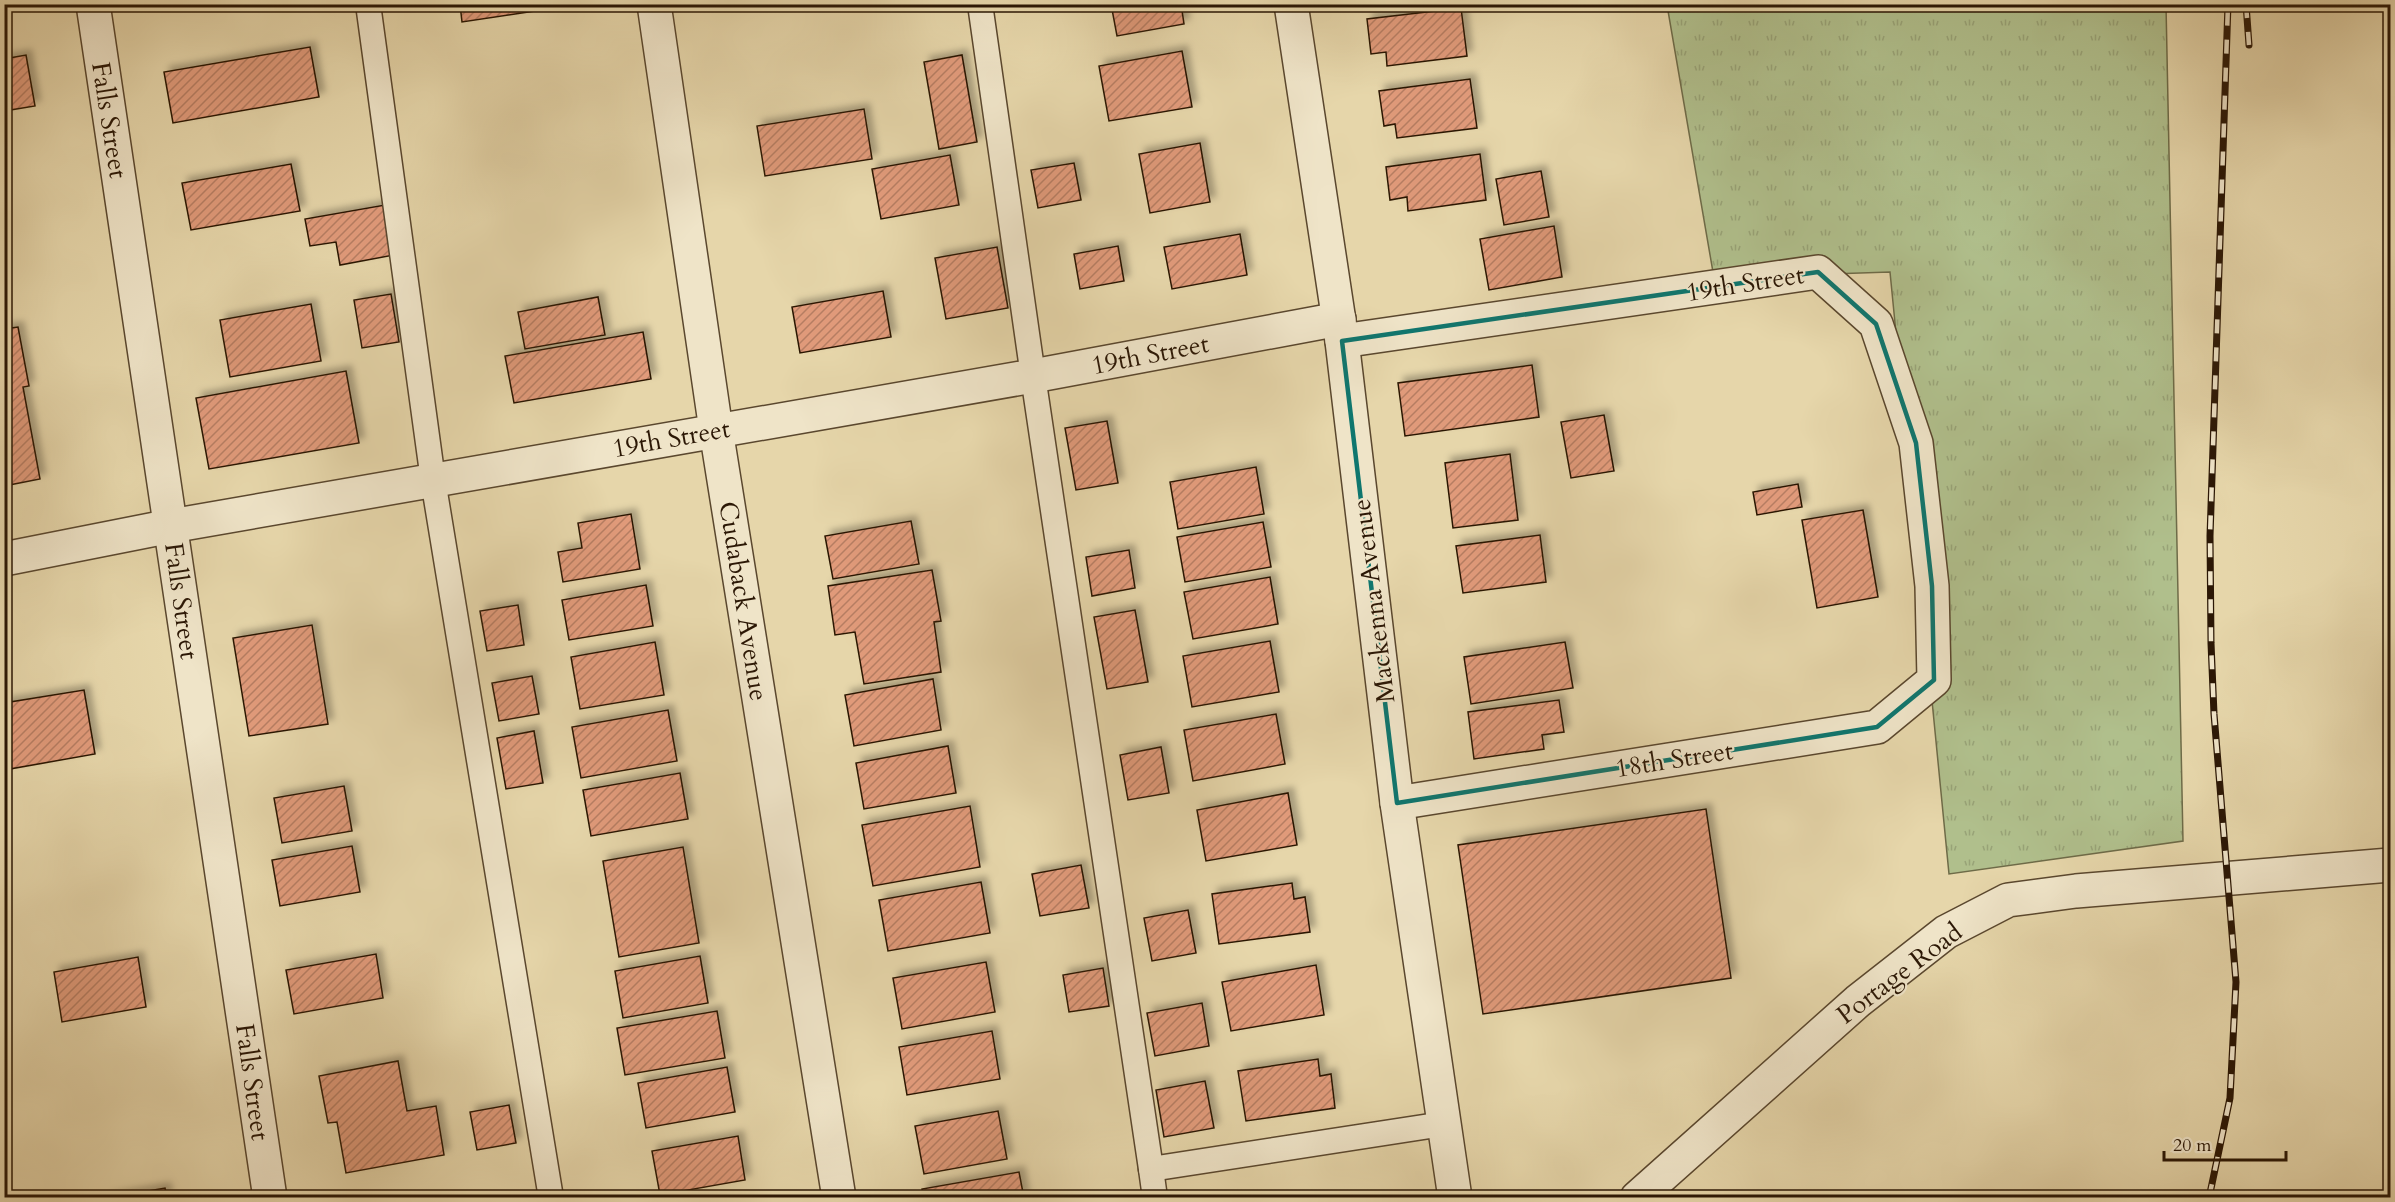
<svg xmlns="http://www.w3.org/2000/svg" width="2395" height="1202" font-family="Cardo,serif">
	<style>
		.grass { fill: url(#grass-tufts); stroke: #6e6b48; stroke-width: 1.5 }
		.building { fill: url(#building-hatch); stroke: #2b1705; stroke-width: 1.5; filter: url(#shadow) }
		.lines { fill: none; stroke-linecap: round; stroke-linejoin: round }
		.service-casing { stroke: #5a472e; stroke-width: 27 }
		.minor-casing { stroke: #5a472e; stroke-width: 36 }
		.tertiary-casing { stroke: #5a472e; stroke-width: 36 }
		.service { stroke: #efe4c8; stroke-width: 24 }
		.minor { stroke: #efe4c8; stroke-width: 33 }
		.tertiary { stroke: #efe4c8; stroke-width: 33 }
		.rail-casing { stroke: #2b1705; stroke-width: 7 }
		.rail { stroke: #efe4c8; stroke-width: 4.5; stroke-dasharray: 14; stroke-linecap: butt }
		.marked { fill: none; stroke: #0f766e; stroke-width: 4.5; stroke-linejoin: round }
		.labels { text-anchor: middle; stroke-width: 4.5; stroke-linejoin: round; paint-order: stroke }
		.street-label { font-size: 26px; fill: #2b1705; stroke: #efe4c8 }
	</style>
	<defs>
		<pattern id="grass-tufts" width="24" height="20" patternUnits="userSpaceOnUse" patternTransform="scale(1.5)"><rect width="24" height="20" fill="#b0bf8c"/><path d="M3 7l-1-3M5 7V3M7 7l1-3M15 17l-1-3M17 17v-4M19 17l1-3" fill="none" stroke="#98a377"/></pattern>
		<pattern id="building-hatch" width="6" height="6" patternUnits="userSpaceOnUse" patternTransform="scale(1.5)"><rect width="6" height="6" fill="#e09a7a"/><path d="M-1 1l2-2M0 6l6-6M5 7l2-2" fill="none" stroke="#b67d62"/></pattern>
		<filter id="shadow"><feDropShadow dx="5.5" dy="-5.5" stdDeviation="3" flood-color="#0004"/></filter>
	</defs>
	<rect width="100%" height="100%" fill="#e6d6aa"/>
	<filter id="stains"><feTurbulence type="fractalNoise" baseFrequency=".00333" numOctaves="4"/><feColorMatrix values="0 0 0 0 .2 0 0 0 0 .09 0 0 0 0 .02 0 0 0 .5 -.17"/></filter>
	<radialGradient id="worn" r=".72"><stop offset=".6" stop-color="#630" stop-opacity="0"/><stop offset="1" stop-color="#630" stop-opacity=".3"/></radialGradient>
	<path class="grass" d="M1667,5H2166L2183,841L1949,874L1890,272L1714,278Z"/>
	<g class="building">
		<path d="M460,4H574V5L462,22Z"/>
		<path d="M1111,4H1181L1184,24L1117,36Z"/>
		<path d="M1461,8L1467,56L1387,66L1386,52L1371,54L1367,19Z"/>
		<path d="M310,47L319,97L173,123L164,72Z"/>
		<path d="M1182,51L1192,107L1109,121L1099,66Z"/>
		<path d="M26,55L35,106L4,111V59Z"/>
		<path d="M962,55L977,142L939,149L924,62Z"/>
		<path d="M1470,79L1477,128L1397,138L1395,124L1384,126L1379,91Z"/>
		<path d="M864,109L872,159L765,176L757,126Z"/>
		<path d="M1200,143L1210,202L1150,213L1139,154Z"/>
		<path d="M1480,154L1486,200L1408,211L1407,197L1390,200L1386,167Z"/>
		<path d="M950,155L959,205L881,219L872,169Z"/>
		<path d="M1074,163L1081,200L1038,208L1031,170Z"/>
		<path d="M291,164L300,211L191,230L182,183Z"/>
		<path d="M1541,171L1549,217L1504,225L1496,179Z"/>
		<path d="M385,205L394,255L340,265L336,242L310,246L305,219Z"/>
		<path d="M1554,226L1562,277L1489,290L1480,239Z"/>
		<path d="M1240,234L1247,275L1172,289L1164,247Z"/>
		<path d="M1118,246L1124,281L1080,289L1074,254Z"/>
		<path d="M997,247L1008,308L946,319L935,258Z"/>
		<path d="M883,291L891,337L800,353L792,307Z"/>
		<path d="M391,294L399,342L362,348L354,300Z"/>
		<path d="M598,297L605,335L525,349L518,312Z"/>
		<path d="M311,304L321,361L230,377L220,320Z"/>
		<path d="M18,327L29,386L23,387L40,479L4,486V329Z"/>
		<path d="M643,332L651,379L514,403L505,356Z"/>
		<path d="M1532,365L1539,417L1405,436L1398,383Z"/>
		<path d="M346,371L359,443L209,469L196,398Z"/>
		<path d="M1604,415L1614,471L1571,478L1561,422Z"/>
		<path d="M1107,421L1118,483L1076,490L1065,428Z"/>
		<path d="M1510,454L1518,520L1453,528L1445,463Z"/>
		<path d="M1256,467L1264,514L1178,529L1170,482Z"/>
		<path d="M1798,484L1802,507L1757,515L1753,492Z"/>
		<path d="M1863,510L1878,597L1817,608L1802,520Z"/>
		<path d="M631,514L640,569L563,582L558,552L582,548L578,523Z"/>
		<path d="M911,521L919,564L833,579L825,536Z"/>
		<path d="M1263,522L1271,567L1185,582L1177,537Z"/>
		<path d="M1540,535L1546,582L1463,593L1456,546Z"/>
		<path d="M1129,550L1135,588L1092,596L1086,557Z"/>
		<path d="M932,570L941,621L934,622L941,672L864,684L855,632L835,635L828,586Z"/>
		<path d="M1270,577L1278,624L1193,639L1184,592Z"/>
		<path d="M646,585L653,626L569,640L562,600Z"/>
		<path d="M518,605L524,645L487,651L480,611Z"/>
		<path d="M1135,610L1148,682L1107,689L1094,617Z"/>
		<path d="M312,625L328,724L249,736L233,638Z"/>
		<path d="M1270,641L1279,692L1192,707L1183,656Z"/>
		<path d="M655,642L664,695L580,709L571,657Z"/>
		<path d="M1565,642L1573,688L1471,704L1464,657Z"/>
		<path d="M532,676L539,714L499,721L492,683Z"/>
		<path d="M933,679L941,730L854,746L845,695Z"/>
		<path d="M84,690L95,754L4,770V703Z"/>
		<path d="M1559,700L1564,732L1542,735L1544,749L1474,759L1468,712Z"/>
		<path d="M668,710L677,761L581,778L572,727Z"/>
		<path d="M1276,714L1285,764L1193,781L1184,730Z"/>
		<path d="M534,731L543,783L506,789L497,738Z"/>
		<path d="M948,746L956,793L864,809L856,763Z"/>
		<path d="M1161,747L1169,793L1128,800L1120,755Z"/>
		<path d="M680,773L688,819L591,836L583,790Z"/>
		<path d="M344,786L352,831L282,843L274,798Z"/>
		<path d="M1288,793L1297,845L1206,861L1197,810Z"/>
		<path d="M970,806L980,867L873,886L862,825Z"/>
		<path d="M1706,809L1731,978L1483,1014L1458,845Z"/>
		<path d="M352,846L360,892L280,906L272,860Z"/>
		<path d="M683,847L699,943L619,957L603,861Z"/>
		<path d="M1081,865L1089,908L1040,916L1032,874Z"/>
		<path d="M981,882L990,933L888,951L879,900Z"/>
		<path d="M1292,883L1294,899L1305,897L1310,932L1219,944L1212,894Z"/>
		<path d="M1188,910L1196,953L1152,961L1144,918Z"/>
		<path d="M376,954L383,998L294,1014L286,970Z"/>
		<path d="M700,956L708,1003L623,1018L615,971Z"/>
		<path d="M138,957L146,1007L62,1022L54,972Z"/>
		<path d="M986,962L995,1012L902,1029L893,978Z"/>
		<path d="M1316,965L1324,1015L1231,1031L1222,982Z"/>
		<path d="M1103,968L1109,1006L1069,1012L1063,975Z"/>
		<path d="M1202,1003L1209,1046L1155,1056L1147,1013Z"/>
		<path d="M717,1011L725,1058L625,1075L617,1028Z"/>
		<path d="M992,1031L1000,1079L907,1095L899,1047Z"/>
		<path d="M1318,1059L1320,1076L1331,1074L1335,1108L1246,1121L1238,1071Z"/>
		<path d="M398,1061L407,1111L436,1106L444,1155L346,1173L337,1122L328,1123L319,1076Z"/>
		<path d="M727,1067L735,1112L646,1128L638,1083Z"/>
		<path d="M1205,1081L1214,1128L1164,1137L1156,1090Z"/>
		<path d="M509,1105L516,1143L477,1150L470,1112Z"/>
		<path d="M998,1111L1007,1159L924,1174L915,1126Z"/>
		<path d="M738,1136L745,1180L660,1195L652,1151Z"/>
		<path d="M1019,1172L1024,1198H924L922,1189Z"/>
		<path d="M165,1188L167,1198H107Z"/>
	</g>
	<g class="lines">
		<defs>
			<g id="service">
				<path d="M368,4L433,480L551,1198"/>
				<path d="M980,4L1033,376L1151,1169"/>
				<path d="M1155,1198L1151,1169L1443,1124"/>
			</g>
			<g id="minor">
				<path d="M654,4L716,430L839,1198"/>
				<path d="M1291,4L1342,341L1397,803L1455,1198"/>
				<path d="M1342,341L1818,272L1876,324L1916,443L1932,586L1934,680L1877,727L1397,803"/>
				<path d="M4,559L171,526L1033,376L1339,319"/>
			</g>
			<g id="tertiary">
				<path d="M93,4L270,1198"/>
				<path d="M1637,1198L1858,1001L1946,932L2008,900L2076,891L2390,865"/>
			</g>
		</defs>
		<use href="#service" class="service-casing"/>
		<use href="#minor" class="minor-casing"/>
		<use href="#tertiary" class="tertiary-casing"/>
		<use href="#service" class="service"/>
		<use href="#minor" class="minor"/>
		<use href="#tertiary" class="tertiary"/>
		<defs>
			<g id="rail">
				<path d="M2246,4L2249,45"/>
				<path d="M2209,1198L2230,1098L2236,982L2214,714L2211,643L2210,536L2228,4"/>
			</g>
		</defs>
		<use href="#rail" class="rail-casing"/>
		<use href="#rail" class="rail"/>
	</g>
	<path class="marked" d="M1818,272L1876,324L1916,443L1932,586L1934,680L1877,727L1397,803L1342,341Z"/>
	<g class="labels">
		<g class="street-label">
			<text transform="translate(110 120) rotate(81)" y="9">Falls Street</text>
			<text transform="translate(1745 283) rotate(-9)" y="9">19th Street</text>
			<text transform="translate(1150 354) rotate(-11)" y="9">19th Street</text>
			<text transform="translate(671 438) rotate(-10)" y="9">19th Street</text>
			<text transform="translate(182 601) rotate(82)" y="9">Falls Street</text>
			<text transform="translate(744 601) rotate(81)" y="9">Cudaback Avenue</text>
			<text transform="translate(1373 601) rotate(-97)" y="9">Mackenna Avenue</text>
			<text transform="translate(1674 759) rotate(-9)" y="9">18th Street</text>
			<text transform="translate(1899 973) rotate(-37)" y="9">Portage Road</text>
			<text transform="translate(253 1082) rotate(82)" y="9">Falls Street</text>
		</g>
	</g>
	<rect width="2395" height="1202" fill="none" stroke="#e6d6aa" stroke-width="24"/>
	<rect x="6" y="6" width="2383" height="1190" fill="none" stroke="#2b1705" stroke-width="3"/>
	<rect x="12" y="12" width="2371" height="1178" fill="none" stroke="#2b1705" stroke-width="1.5"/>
	<path d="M2164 1151v9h122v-9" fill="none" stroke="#2b1705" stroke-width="3"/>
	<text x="2173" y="1151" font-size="18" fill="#2b1705" stroke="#efe4c8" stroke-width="4.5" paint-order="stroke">20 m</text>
	<rect width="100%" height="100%" filter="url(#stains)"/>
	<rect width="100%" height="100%" fill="url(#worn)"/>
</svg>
